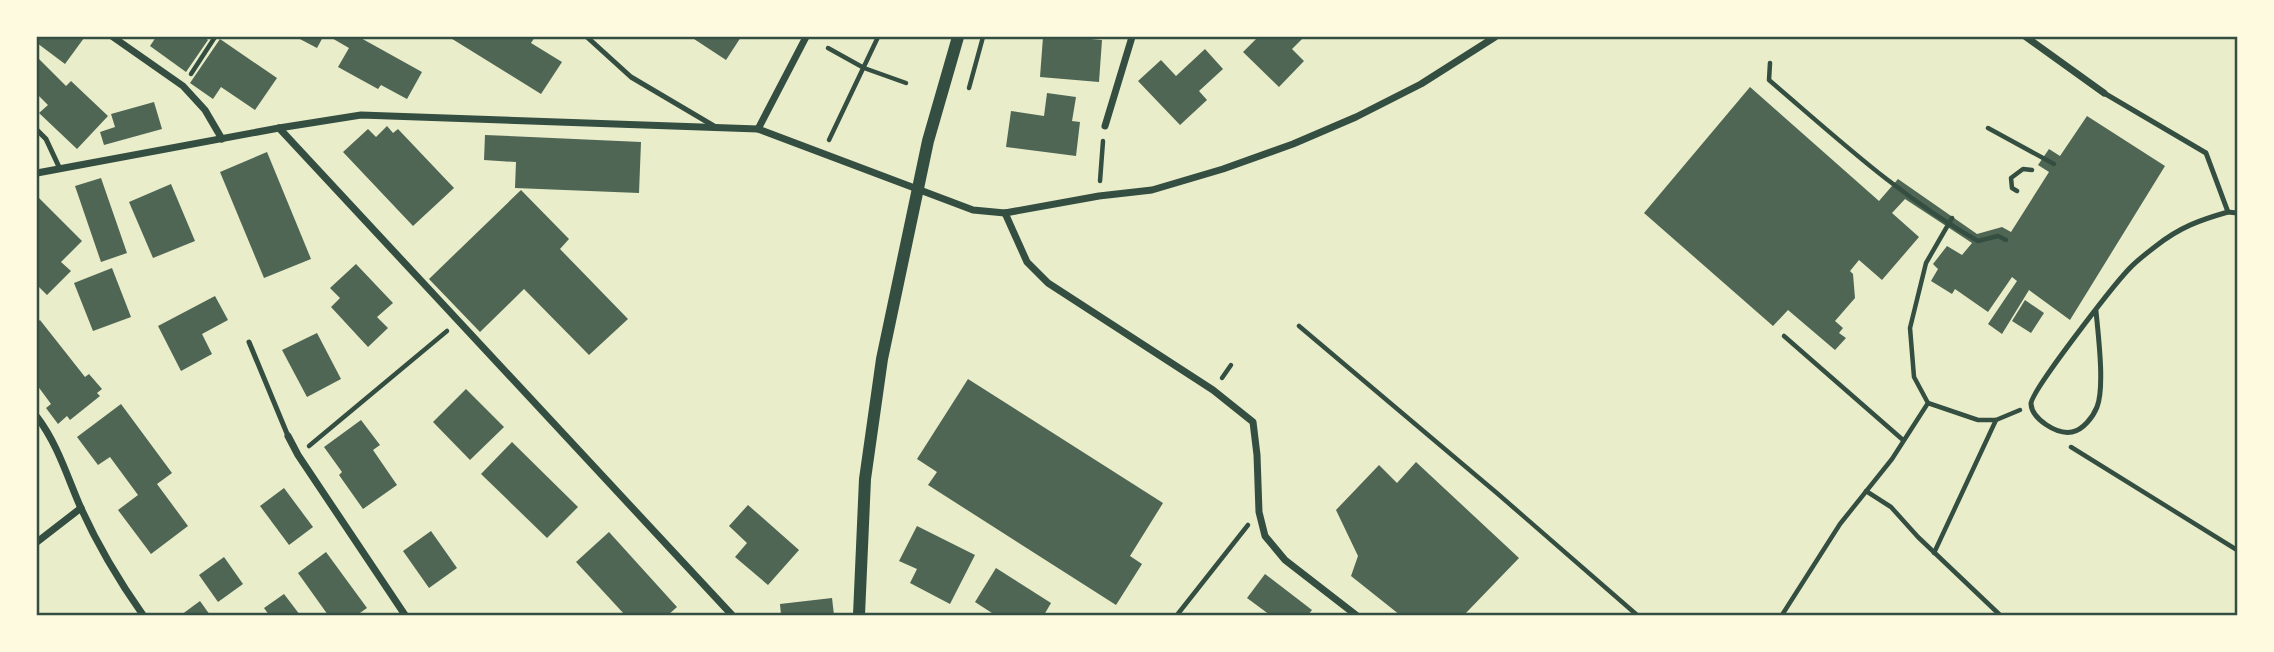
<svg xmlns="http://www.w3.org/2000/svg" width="2274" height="652" font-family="'DejaVu Sans',sans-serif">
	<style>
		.building { fill: #4f6655 }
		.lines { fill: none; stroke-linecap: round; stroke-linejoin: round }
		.path { stroke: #344e41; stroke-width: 4.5 }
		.service { stroke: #344e41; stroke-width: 5 }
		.minor { stroke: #344e41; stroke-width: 7 }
		.tertiary { stroke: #344e41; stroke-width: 12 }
		.neatline { fill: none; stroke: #344e41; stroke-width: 2.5 }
	</style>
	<rect width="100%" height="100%" fill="#e9edc9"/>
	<g class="building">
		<path d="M37,37H82L84,38L65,64L37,43Z"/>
		<path d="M156,37H204L208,40L186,72L150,46Z"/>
		<path d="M296,37H323L317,48Z"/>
		<path d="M330,37H359L422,72L407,99L381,85L378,89L338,67L349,48Z"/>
		<path d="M449,37H535L531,43L562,62L541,94Z"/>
		<path d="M691,37H741L726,60Z"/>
		<path d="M1043,37H1091V39L1102,40L1099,82L1040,77Z"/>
		<path d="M1258,37H1304L1292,49L1304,61L1279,87L1243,52Z"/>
		<path d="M220,39L277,78L255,110L221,87L213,99L190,83Z"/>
		<path d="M1205,49L1223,69L1199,91L1207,100L1180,125L1138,81L1161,60L1176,76Z"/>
		<path d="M37,57L66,86L71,81L108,116L77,149L39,113L48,105L37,94Z"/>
		<path d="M1750,87L1879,201L1898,179L1977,234L2002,227L2011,232L2049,172L2038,165L2049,149L2060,156L2087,116L2165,166L2070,320L2029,290L2002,334L1988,324L2017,281L2012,277L1988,312L1955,289L1952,294L1931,281L1938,269L1933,264L1947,246L1962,255L1972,243L1905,199L1892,213L1919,237L1882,280L1859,260L1850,271L1853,274L1855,298L1835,321L1843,328L1839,333L1846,338L1835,350L1788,310L1773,326L1644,213Z"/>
		<path d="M1047,93L1076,97L1072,121L1080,122L1076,156L1006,147L1011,111L1044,116Z"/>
		<path d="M154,102L162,129L104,145L100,132L115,127L111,114Z"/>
		<path d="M387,126L393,133L398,129L454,188L413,226L343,152L368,129L376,137Z"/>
		<path d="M485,135L641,142L639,193L515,188L516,162L484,160Z"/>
		<path d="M267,152L311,259L264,278L220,172Z"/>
		<path d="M101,178L127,253L101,262L75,186Z"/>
		<path d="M171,184L195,241L153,258L129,202Z"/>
		<path d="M521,190L569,239L560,249L628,319L589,355L524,289L480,332L429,279Z"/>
		<path d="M37,196L82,241L61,262L71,271L47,295L37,285Z"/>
		<path d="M356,264L393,303L377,317L388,328L368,347L331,307L340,298L330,288Z"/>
		<path d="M112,268L131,317L93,331L74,283Z"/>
		<path d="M215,296L228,320L202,334L212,354L181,371L158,326Z"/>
		<path d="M2025,300L2044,313L2031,333L2012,321Z"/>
		<path d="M40,320L85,377L89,374L102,389L97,393L100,396L70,420L67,416L58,424L46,408L51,404L37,385V322Z"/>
		<path d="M317,333L341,379L307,397L282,350Z"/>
		<path d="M968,379L1163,503L1130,556L1142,564L1116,605L928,485L937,472L917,459Z"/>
		<path d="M466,389L504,427L470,460L433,422Z"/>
		<path d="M121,404L172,473L157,484L188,526L151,554L118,510L138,495L110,457L98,465L77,437Z"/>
		<path d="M361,420L380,445L373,450L397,485L363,509L339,475L342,472L324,447Z"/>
		<path d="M512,442L578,507L547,538L481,474Z"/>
		<path d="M1416,462L1519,558L1464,615H1400L1351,576L1358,556L1336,510L1379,465L1397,483Z"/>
		<path d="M284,488L313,527L289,545L260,506Z"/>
		<path d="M748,505L799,550L768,585L735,557L747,543L729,526Z"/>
		<path d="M917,526L975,555L950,604L910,583L917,569L899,561Z"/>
		<path d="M431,531L457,568L429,588L403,551Z"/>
		<path d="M609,532L677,607L668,615H625L576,562Z"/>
		<path d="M326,552L367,608L357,615H328L298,573Z"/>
		<path d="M224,557L243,584L218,602L199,575Z"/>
		<path d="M996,568L1051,603L1044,615H995L975,602Z"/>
		<path d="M1265,574L1312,610L1308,615H1270L1247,598Z"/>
		<path d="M284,594L300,615H269L264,608Z"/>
		<path d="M832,598L834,615H781L780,604Z"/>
		<path d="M200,601L210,615H181Z"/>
	</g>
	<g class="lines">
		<g class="path">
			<path d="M828,48L864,68L906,83"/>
			<path d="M1770,63L1769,80C1837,138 1900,197 1978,241L1998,236L2006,240"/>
			<path d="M191,74L215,37"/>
			<path d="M969,88L983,37"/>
			<path d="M1988,128L2054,164"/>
			<path d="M829,140L878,37"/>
			<path d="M1100,181L1103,141"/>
			<path d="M2017,191L2012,188L2011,178L2023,169L2032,170"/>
			<path d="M1299,326L1498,494L1637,615"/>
			<path d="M1784,336L1903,440"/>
			<path d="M1222,378L1231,365"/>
			<path d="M1928,403L1978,420H1996L2020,410"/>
			<path d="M309,446L447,331"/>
			<path d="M2071,447L2237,550"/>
			<path d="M1866,491L1891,507L1918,537L2000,615"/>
			<path d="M1934,553L1996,420"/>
			<path d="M1177,615L1248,525"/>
			<path d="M1782,615L1840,524L1892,459L1928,403L1914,377L1910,328L1926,263L1952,218"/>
		</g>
		<g class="service">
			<path d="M587,37L631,77L714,126"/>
			<path d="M2104,93L2206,153L2228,212L2237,213"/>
			<path d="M37,130L46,139L60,169"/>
			<path d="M2096,311C2098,333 2105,387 2097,407C2093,417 2083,430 2072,432C2057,435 2032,419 2031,404C2030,392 2114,285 2128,270C2136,261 2147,253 2156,246C2180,227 2200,220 2228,212"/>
			<path d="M249,342L288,436"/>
		</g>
		<g class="minor">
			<path d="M113,37L183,86L205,110L222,139"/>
			<path d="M2026,37L2104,93"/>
			<path d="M1105,126L1132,37"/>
			<path d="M279,128L732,615"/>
			<path d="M758,129L806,37"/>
			<path d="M37,173L279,128L361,115L758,129L973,210L1005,213L1099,196L1152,190L1223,169L1293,144L1356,117L1421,84L1495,37"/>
			<path d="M1005,213L1027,262L1048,283L1213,390L1253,422L1257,455L1259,512L1265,536L1285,560L1356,615"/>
			<path d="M37,417C57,443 67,476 80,506C97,544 119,581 143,615"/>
			<path d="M288,436L298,455L405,615"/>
			<path d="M37,542L81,508"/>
		</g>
		<path class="tertiary" d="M859,615L865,479L882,359L928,141L958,37"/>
	</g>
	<rect width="2274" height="652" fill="none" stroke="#fefae0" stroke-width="77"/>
	<rect x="38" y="38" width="2198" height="576" class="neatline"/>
</svg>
